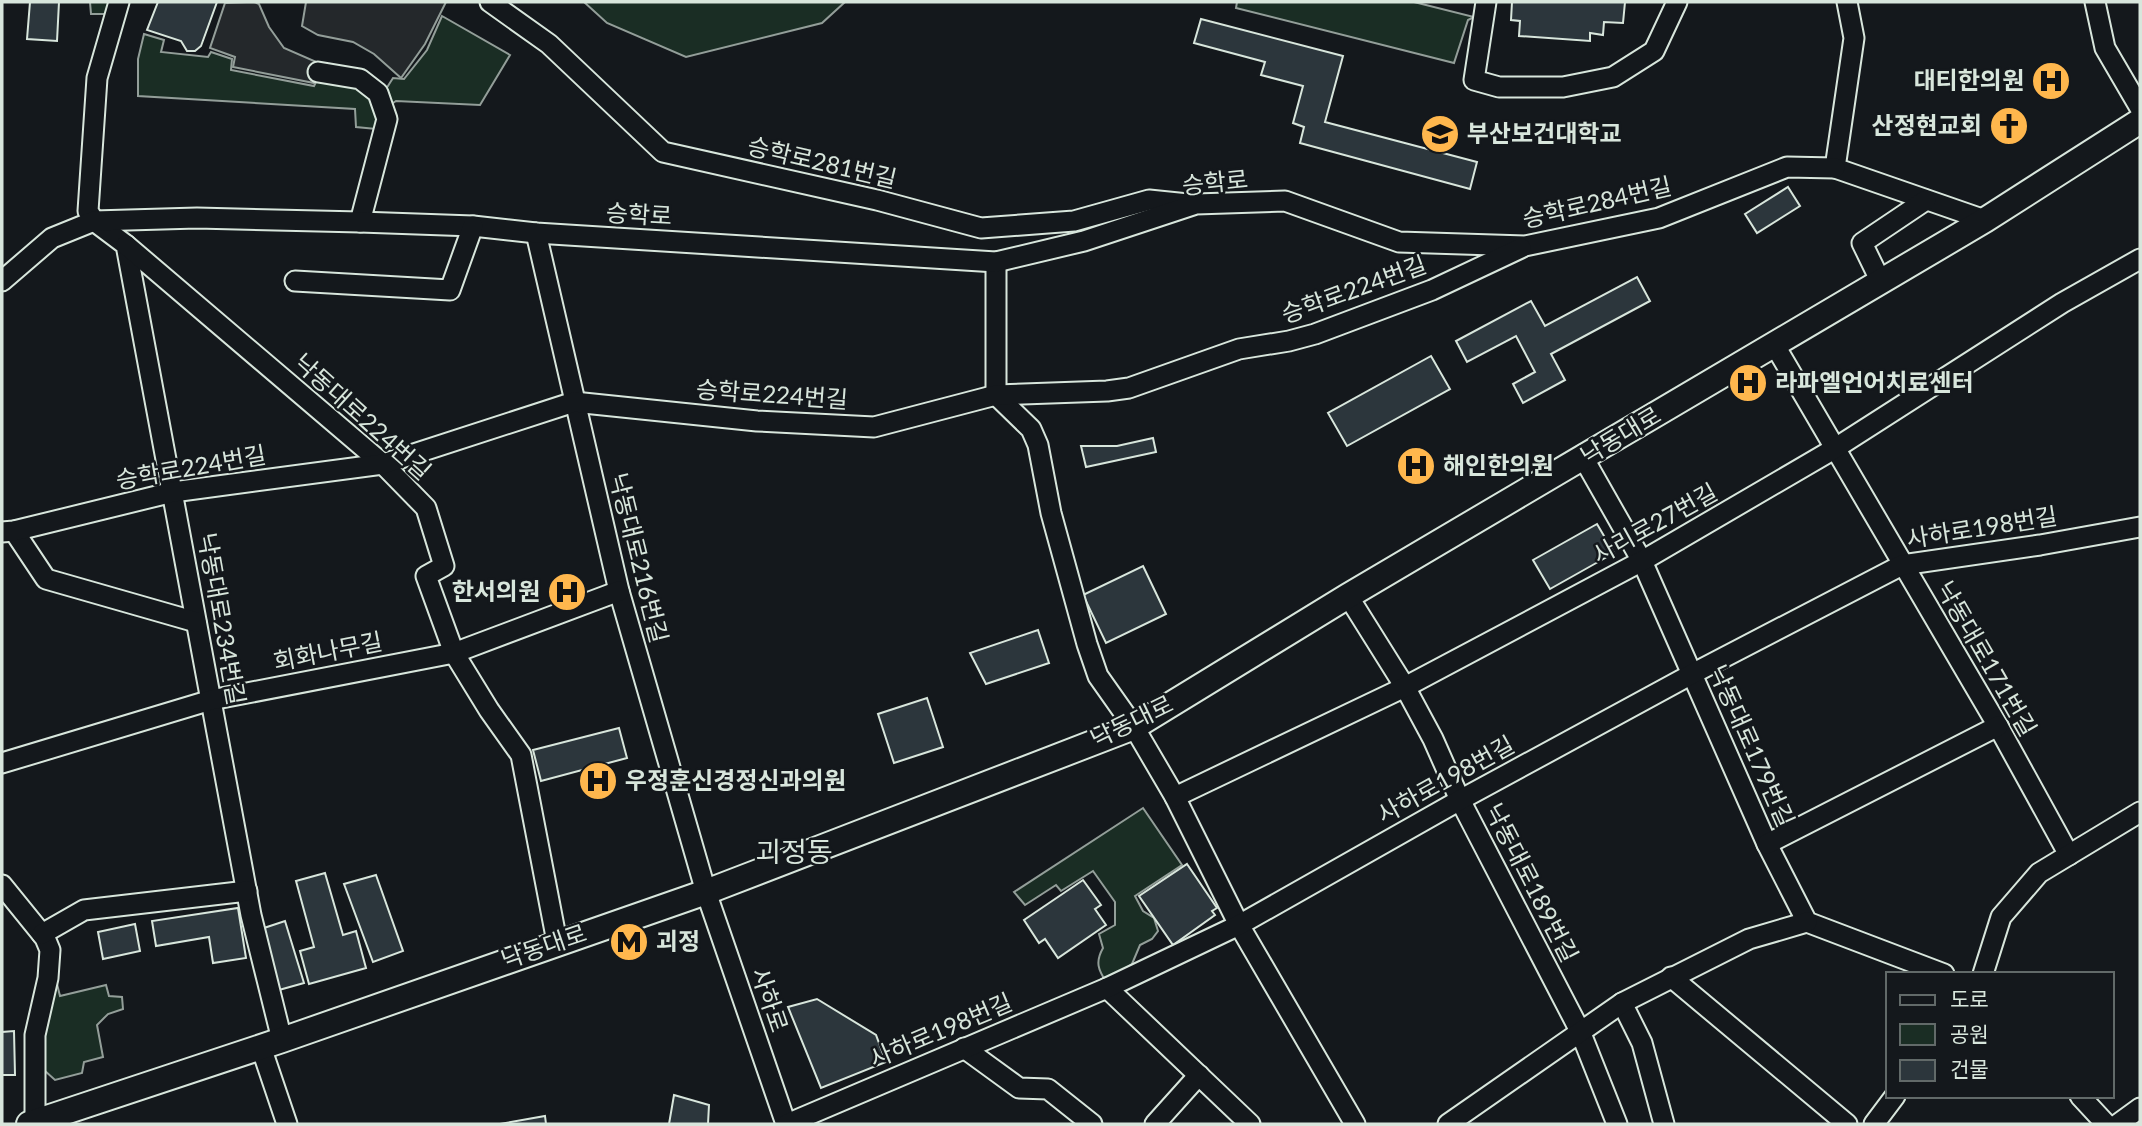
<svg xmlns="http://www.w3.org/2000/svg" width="2142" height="1126" font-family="Lato,'Noto Sans KR',sans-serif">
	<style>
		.green { fill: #1a2d24; stroke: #939e99; stroke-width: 2 }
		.parking { fill: #24282b; stroke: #939e99; stroke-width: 2 }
		.building { fill: #2c363c; stroke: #d8e6dc; stroke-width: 2 }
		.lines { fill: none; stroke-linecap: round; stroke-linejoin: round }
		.minor-casing { stroke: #d8e6dc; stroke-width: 23 }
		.major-casing { stroke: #d8e6dc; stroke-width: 28 }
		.minor { stroke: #14181c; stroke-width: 19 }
		.major { stroke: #14181c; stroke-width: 24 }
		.labels { text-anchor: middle; stroke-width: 5; stroke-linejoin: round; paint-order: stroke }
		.poi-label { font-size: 24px; font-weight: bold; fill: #d8e6dc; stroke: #14181c; text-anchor: start }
		.street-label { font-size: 24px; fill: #d8e6dc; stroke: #14181c }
		.quarter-label { font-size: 28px; fill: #d8e6dc; stroke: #14181c }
	</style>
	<rect width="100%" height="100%" fill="#14181c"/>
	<g class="green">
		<path d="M90,2H114L112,14H91Z"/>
		<path d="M584,2H845L822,23L686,57L607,23Z"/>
		<path d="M1237,2H1414L1474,17L1468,20L1454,63L1236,8Z"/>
		<path d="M442,16L510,55L480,105L396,101L384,109L386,89L393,78L404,79L427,50Z"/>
		<path d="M144,34L164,40L161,52L208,57L211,52L232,59L231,70L314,86L317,80L364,88L379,95L376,129L356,127L355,109L138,96V59Z"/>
		<path d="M1143,808L1182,865L1135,896L1143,911L1154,918L1158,931L1152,939L1140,945L1132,964L1107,983C1098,970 1095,962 1103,948L1099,934L1115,925V902L1093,871L1061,891L1056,885L1025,905L1014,892Z"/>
		<path d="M57,984L60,996L106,985L109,996L122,997L123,1009L108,1014L97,1025L103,1057L84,1062L82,1073L55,1080L44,1070L43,1021L52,985Z"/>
	</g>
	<g class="parking">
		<path d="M254,2L259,4L269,27L284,48L321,64L314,83L233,67L235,57L210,48L225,3Z"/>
		<path d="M306,2H446L425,44L401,78L374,54L353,42L318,35L302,26Z"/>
	</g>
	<g class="building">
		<path d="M30,2H59L57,41L27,39Z"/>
		<path d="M158,2H217L201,46L195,51H187L181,41L147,30Z"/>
		<path d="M1512,2H1625L1623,23L1604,22L1603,35L1590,33V41L1519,36L1520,21L1511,20Z"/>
		<path d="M1201,19L1343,56L1325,122L1477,162L1470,189L1300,143L1304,127L1293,123L1303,86L1261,75L1265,62L1194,43Z"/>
		<path d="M1788,187L1800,206L1757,233L1745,214Z"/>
		<path d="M1637,277L1650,301L1551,354L1565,380L1523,403L1513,384L1535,372L1516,336L1467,362L1456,341L1531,301L1545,326Z"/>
		<path d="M1431,356L1450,389L1347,446L1328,413Z"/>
		<path d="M1153,438L1156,452L1086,467L1081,446H1117Z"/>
		<path d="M1597,524L1614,553L1550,589L1533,560Z"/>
		<path d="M1143,566L1166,614L1106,643L1083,595Z"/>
		<path d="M1038,630L1049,663L986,684L970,653Z"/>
		<path d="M927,698L943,747L894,763L878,714Z"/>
		<path d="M619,728L627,758L541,781L533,750Z"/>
		<path d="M1187,864L1217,908L1212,911L1215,915L1173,945L1139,896Z"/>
		<path d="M325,873L343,935L356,931L366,968L309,984L300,951L314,947L296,881Z"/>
		<path d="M376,875L403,951L373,962L344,884Z"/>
		<path d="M1083,880L1101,905L1095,909L1106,925L1058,958L1045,939L1039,943L1024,920Z"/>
		<path d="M238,908L246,958L213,963L209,937L156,946L152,921Z"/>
		<path d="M285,921L304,983L279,990L261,929Z"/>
		<path d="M135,924L140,951L103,959L98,932Z"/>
		<path d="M817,999L876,1035L886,1062L821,1088L788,1007Z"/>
		<path d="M14,1031L15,1075H2V1032Z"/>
		<path d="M674,1095L709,1105L708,1124H669Z"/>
		<path d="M545,1116L546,1124H500Z"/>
	</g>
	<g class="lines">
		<defs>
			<g id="minor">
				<path d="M119,2L97,78L88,211L94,221L126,245L251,915L282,1040"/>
				<path d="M490,2L549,44L663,152L877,200L981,228L1074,221L1149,200L1188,204"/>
				<path d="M1486,2L1474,80L1499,87H1563L1613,77L1654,51L1677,2"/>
				<path d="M1847,2L1854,38L1835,168L1985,220"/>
				<path d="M2095,2L2105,48L2140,108"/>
				<path d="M318,72L360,79L378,93L387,119L360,222"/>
				<path d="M536,233L619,591L706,892L786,1124"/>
				<path d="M126,245L383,464L426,508L444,566L426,576L454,653L489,710L521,755L557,942"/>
				<path d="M996,262V395L1031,429L1038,445L1051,513L1087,644L1098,676L1134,727L1175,797L1239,925L1355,1124"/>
				<path d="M1880,280L1862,243L1926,200"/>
				<path d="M2,281L52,238L94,221L197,218L360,222L473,226L536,233L996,262L1084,241L1196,204L1285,201L1399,242L1525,246L1659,218L1787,167L1835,168"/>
				<path d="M295,281L450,290L473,226"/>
				<path d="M1774,344L1998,726L2069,855"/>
				<path d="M1584,459L1642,561L1767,844L1807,922L1944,974"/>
				<path d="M14,531L46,579L196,622"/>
				<path d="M2,532L14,531L173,492L383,464L574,402L757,421L874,427L996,395L1107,391L1129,388L1239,349L1289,341L1315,334L1432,290L1521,248"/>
				<path d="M1348,596L1405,687L1433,739L1460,800L1580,1031L1617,1124"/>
				<path d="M2,763L211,700L454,653L619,591"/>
				<path d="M1175,797L1405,687L1642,561L1834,449L2062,303L2140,259"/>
				<path d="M1767,844L1998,726"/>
				<path d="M2,885L45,938L50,950L48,978L35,1035V1123"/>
				<path d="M42,934L84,910L247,891"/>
				<path d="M1983,974L2001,917L2039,873L2140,812"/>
				<path d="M1671,977L1847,1124"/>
				<path d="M1107,988L1250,1124"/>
				<path d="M1622,1003L1642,1043L1664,1124"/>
				<path d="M261,1047L287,1124"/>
				<path d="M964,1048L1019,1088L1048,1089L1092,1124"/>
				<path d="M2080,1096L2106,1124"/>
				<path d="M787,1124L1107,988L1239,925L1460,800L1692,674L1902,565L2040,545L2140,527"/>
				<path d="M1155,1124L1199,1075"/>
				<path d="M1448,1124L1622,1003L1749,939L1807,922"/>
				<path d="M1874,1124L1895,1096"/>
				<path d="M2118,1124L2140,1108"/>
			</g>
			<path id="major" d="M29,1124L282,1040L706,892L1134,727L1348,596L1985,220L2140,121"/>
		</defs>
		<use href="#minor" class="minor-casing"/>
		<use href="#major" class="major-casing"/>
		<use href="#minor" class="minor"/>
		<use href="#major" class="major"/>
	</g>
	<defs>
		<symbol id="hospital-disc" viewBox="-11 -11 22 22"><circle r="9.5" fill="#ffb74d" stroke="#14181c"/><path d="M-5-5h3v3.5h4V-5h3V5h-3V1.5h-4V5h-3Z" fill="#111"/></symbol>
		<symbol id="church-disc" viewBox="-11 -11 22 22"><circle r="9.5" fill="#ffb74d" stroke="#14181c"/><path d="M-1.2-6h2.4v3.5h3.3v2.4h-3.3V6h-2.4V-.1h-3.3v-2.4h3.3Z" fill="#111"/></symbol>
		<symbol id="university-disc" viewBox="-11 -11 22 22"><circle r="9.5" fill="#ffb74d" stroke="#14181c"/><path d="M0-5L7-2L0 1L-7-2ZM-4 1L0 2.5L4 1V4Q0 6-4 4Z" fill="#111"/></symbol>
		<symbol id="metro-disc" viewBox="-11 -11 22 22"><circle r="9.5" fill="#ffb74d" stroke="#14181c"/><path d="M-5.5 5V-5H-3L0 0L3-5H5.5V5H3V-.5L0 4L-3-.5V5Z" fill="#111"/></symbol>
	</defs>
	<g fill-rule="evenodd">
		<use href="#hospital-disc" x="2029" y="59" width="44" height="44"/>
		<use href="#church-disc" x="1987" y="104" width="44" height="44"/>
		<use href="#university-disc" x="1418" y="112" width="44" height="44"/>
		<use href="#hospital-disc" x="1726" y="361" width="44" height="44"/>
		<use href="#hospital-disc" x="1394" y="444" width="44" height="44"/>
		<use href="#hospital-disc" x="545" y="570" width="44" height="44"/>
		<use href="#hospital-disc" x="576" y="759" width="44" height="44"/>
		<use href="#metro-disc" x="607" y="920" width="44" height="44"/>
	</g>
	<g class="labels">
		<g class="poi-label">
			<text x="2024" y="89" text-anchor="end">대티한의원</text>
			<text x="1982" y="134" text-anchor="end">산정현교회</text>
			<text x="1467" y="142">부산보건대학교</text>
			<text x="1775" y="391">라파엘언어치료센터</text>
			<text x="1443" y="474">해인한의원</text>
			<text x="540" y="600" text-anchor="end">한서의원</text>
			<text x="625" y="789">우정훈신경정신과의원</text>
			<text x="656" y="950">괴정</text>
		</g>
		<g class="street-label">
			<text transform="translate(822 163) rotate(13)" y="8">승학로281번길</text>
			<text transform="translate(1215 183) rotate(-6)" y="8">승학로</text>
			<text transform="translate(1597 203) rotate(-13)" y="8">승학로284번길</text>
			<text transform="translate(639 215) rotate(3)" y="8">승학로</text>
			<text transform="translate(1354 290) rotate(-20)" y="8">승학로224번길</text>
			<text transform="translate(772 395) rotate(4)" y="8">승학로224번길</text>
			<text transform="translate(362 417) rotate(42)" y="8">낙동대로224번길</text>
			<text transform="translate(1621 436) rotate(-31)" y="8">낙동대로</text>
			<text transform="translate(191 468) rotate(-10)" y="8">승학로224번길</text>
			<text transform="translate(1655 524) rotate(-29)" y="8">사리로27번길</text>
			<text transform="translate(1982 528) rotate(-9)" y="8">사하로198번길</text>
			<text transform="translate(638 558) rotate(76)" y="8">낙동대로216번길</text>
			<text transform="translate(221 619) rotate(80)" y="8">낙동대로234번길</text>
			<text transform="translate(328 652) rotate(-11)" y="8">회화나무길</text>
			<text transform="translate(1986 659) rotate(60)" y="8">낙동대로171번길</text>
			<text transform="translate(1132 722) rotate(-26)" y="8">낙동대로</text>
			<text transform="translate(1751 746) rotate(66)" y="8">낙동대로179번길</text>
			<text transform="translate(1446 780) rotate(-29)" y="8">사하로198번길</text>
			<text transform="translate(1531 883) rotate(63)" y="8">낙동대로189번길</text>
			<text transform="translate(544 947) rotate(-19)" y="8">낙동대로</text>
			<text transform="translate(769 1000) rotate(71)" y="8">사하로</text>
			<text transform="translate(941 1031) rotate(-23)" y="8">사하로198번길</text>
		</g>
		<g class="quarter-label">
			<text x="794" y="862">괴정동</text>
		</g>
	</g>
	<rect width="2142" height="1126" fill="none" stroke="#d8e6dc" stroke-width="7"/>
	<rect x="1886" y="972" width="228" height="126" fill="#14181c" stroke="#626a69" stroke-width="2"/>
	<rect x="1900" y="995" width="35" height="10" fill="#14181c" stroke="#626a69" stroke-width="2"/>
	<text x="1950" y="1007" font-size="21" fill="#d8e6dc">도로</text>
	<rect x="1900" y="1024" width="35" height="21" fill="#1a2d24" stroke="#626a69" stroke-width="2"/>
	<text x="1950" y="1042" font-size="21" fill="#d8e6dc">공원</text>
	<rect x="1900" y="1060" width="35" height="21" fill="#2c363c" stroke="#626a69" stroke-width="2"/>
	<text x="1950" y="1077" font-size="21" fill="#d8e6dc">건물</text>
</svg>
